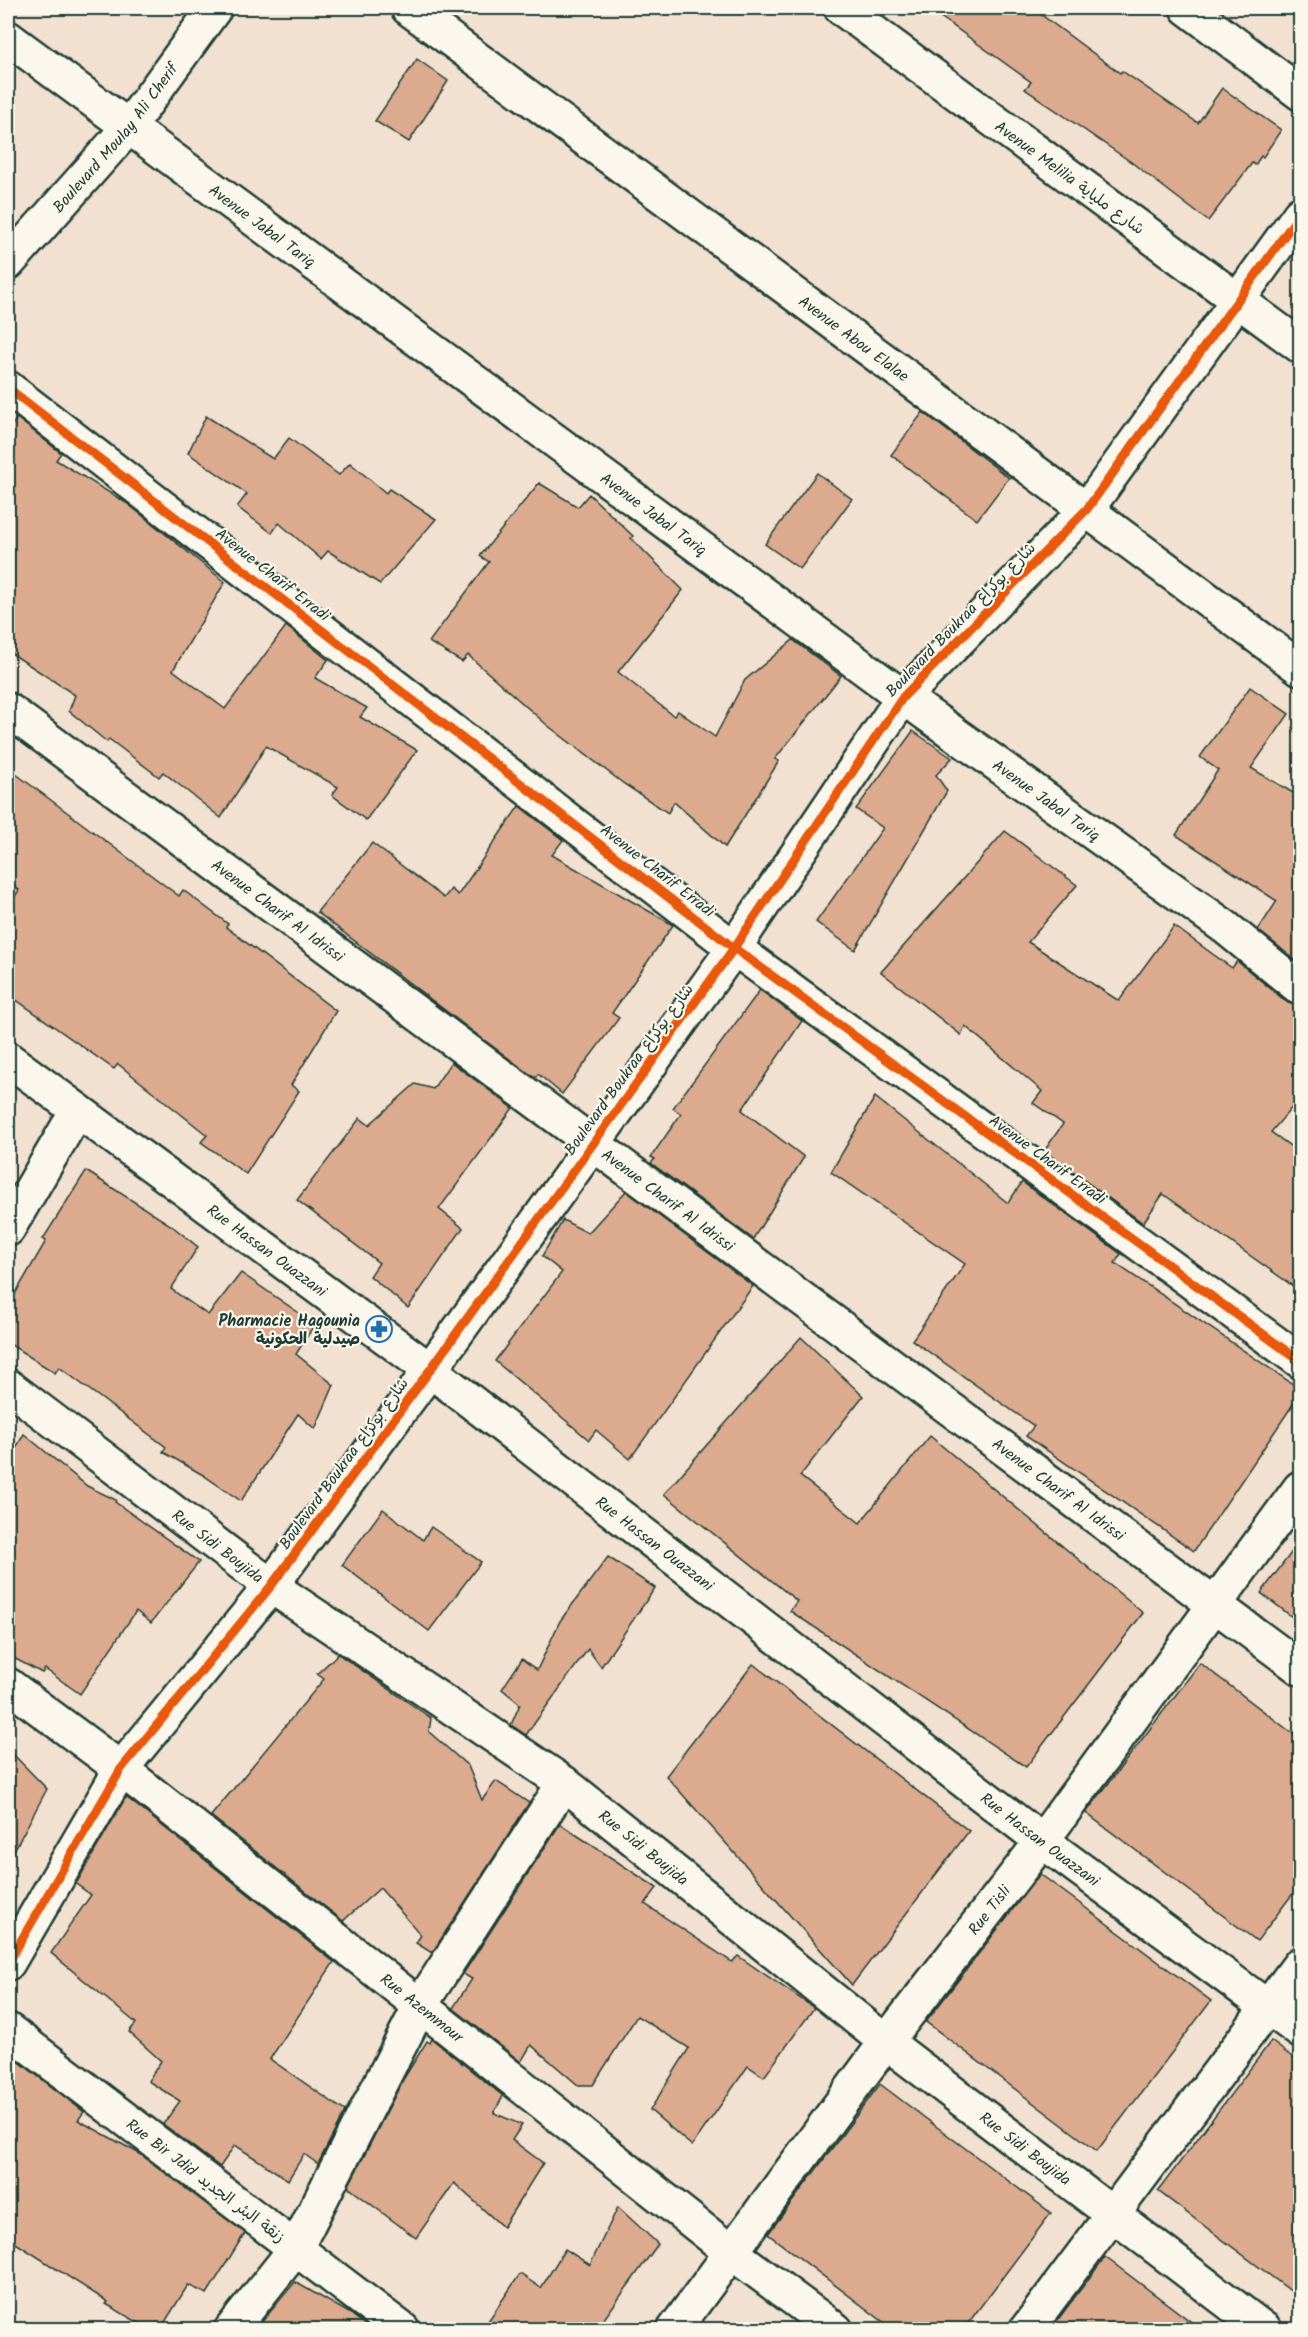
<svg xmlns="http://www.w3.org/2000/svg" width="1308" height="2337" font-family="Kalam,'Playpen Sans Arabic',sans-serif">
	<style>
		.building { fill: #dcaa8e; stroke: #1f3d34; stroke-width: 1.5 }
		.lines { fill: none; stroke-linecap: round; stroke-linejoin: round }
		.street-casing { stroke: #1f3d34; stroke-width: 38 }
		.street { stroke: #fbf7ec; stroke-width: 33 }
		.cycleway-casing { stroke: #fbf7ec; stroke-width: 13 }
		.cycleway { stroke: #e8590c; stroke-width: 9 }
		.labels { text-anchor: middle; stroke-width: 4.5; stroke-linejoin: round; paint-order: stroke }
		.street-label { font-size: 16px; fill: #1f3d34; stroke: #fbf7ec }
		.poi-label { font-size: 16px; font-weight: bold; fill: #1f3d34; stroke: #fbf7ec; text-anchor: end }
	</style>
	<rect width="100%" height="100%" fill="#f2e0d0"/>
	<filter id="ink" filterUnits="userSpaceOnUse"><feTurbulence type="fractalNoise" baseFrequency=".0167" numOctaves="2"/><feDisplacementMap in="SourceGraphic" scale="12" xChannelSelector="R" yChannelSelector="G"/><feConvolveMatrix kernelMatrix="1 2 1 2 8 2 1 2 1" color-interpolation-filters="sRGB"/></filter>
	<g filter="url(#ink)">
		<g class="building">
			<path d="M928,8H1032L1120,73L1122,71L1198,123L1222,88L1281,130L1263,157L1261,156L1255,165L1252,163L1208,221L1131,162L1025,89L1031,82Z"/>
			<path d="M417,59L448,81L409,142L375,121Z"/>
			<path d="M923,412L1009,478L977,520L891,455Z"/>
			<path d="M206,416L273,459L289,438L339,475L350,463L386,493L389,489L436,519L380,584L328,551L321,559L279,523L272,533L237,507L247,494L188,453Z"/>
			<path d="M17,418L61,453L56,460L128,504L225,582L173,670L225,709L286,626L328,660L315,678L367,708L360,717L417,750L366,820L332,795L338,787L266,746L221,818L163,772L159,777L109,739L107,742L69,711L75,695L8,651V431Z"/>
			<path d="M817,473L852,499L800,569L765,544Z"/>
			<path d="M539,483L578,507L589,494L633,536L631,538L683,590L618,672L674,716L678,711L715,737L745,680L793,640L841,676L775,759L779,761L725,847L674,802L668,813L624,784L547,725L468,655L462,662L429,642L489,562L480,556Z"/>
			<path d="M1250,687L1289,714L1251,768L1300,797V964L1258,930L1277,901L1176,835L1218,770L1200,757Z"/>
			<path d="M913,731L952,758L936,775L947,791L855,950L816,922L883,828L856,809Z"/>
			<path d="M8,768L179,896L183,890L228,924L226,927L336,1011L291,1085L299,1091L246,1174L201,1142L207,1135L118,1064L114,1069L8,994V908L19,890L8,881Z"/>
			<path d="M519,806L563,840L552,855L673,925L612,1013L619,1018L562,1094L538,1074L535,1078L472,1031L317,912L372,843L444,898L451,889L458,895Z"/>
			<path d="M1005,831L1077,885L1028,942L1119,1001L1174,926L1232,968L1237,961L1288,1003L1300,1006V1098L1271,1132L1300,1153V1291L1163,1194L1143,1223L1044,1151L1063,1124L1033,1103L1042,1091L965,1026L961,1035L881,972Z"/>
			<path d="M760,990L802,1021L742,1110L804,1157L753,1239L651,1163L655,1159L651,1157L681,1114L673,1108Z"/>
			<path d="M451,1062L513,1108L439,1209L463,1228L408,1308L370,1276L379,1263L297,1200L360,1118L369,1125L415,1084L433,1089Z"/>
			<path d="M875,1097L1008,1203L1022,1182L1121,1254L1115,1263L1300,1389V1394L1194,1551L1026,1436L1034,1426L912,1340L965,1264L831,1172Z"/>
			<path d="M86,1171L172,1226L198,1247L171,1289L208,1315L241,1273L315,1324L296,1354L334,1385L315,1429L298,1414L241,1501L203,1475L163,1452L166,1447L59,1367L55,1373L8,1343V1306L46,1241L43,1239Z"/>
			<path d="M626,1191L753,1286L630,1459L596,1430L589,1440L495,1361L562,1272L542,1256L563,1220L588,1233Z"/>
			<path d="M801,1337L863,1396L800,1476L860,1523L930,1436L1143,1613L1026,1767L790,1611L797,1601L664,1494Z"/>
			<path d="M24,1434L87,1486L116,1500L115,1502L199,1562L151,1623L136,1611L80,1694L45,1669L42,1673L8,1655V1463Z"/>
			<path d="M383,1509L423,1540L431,1527L481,1562L429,1631L342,1565Z"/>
			<path d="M1300,1541V1623L1261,1593Z"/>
			<path d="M608,1557L655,1588L601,1667L588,1649L526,1735L511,1725L520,1704L502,1689L522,1659L537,1670L560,1621Z"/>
			<path d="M338,1654L431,1718L429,1732L468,1766L482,1800L496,1781L529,1803L432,1953L416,1943L421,1935L380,1888L343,1921L211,1816L324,1679L317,1674Z"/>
			<path d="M1200,1663L1300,1739V1884L1257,1941L1086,1813Z"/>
			<path d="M753,1664L969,1831L852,1985L666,1776Z"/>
			<path d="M8,1749L47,1789L8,1862Z"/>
			<path d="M126,1797L334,1962L270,2059L345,2111L318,2164L304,2154L288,2180L235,2145L220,2167L163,2124L180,2101L148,2081L161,2061L129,2032L136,2023L51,1953L91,1895L76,1884Z"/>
			<path d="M560,1824L657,1888L645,1904L732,1962L738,1956L814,2008L764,2077L748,2066L692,2146L650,2110L689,2048L637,2016L593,2085H578L531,2045L521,2062L453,2008L472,1979L463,1974Z"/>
			<path d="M1040,1874L1211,2001L1097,2151L926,2022Z"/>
			<path d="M432,2039L503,2096L494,2113L522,2125L512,2140L543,2163L503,2227L454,2183L416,2238L348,2187L404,2078L427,2041L430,2043Z"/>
			<path d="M1271,2041L1300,2063V2298L1158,2191Z"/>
			<path d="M8,2053L84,2112L78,2120L140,2154L245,2233L207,2294L188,2285L160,2330H151L106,2304L108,2302L8,2238Z"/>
			<path d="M880,2084L1051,2213L963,2330H894L768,2234Z"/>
			<path d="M618,2207L658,2244L596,2330H482L520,2274L541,2288L565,2249L590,2265Z"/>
			<path d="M1105,2257L1202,2330H1050Z"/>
			<path d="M295,2282L351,2314L371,2330H255Z"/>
		</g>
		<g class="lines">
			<defs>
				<g id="street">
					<path id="s1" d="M408,8L1300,668"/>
					<path d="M841,8L1300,346"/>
					<path d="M1187,8L1300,93"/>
					<path id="s2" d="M8,38L903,697L1225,927L1300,988"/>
					<path id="s3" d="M8,263L127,129L215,8"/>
					<path d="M8,388L734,948L1300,1361"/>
					<path id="s4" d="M8,710L1300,1668"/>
					<path id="s5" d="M8,1059L430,1370L1042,1841L1300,2031"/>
					<path d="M8,1229L77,1111"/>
					<path id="s6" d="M8,1386L271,1586L564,1783L886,2042L1265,2330"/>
					<path id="s7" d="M8,1685L121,1769L731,2252L836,2330"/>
					<path d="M8,1963L121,1769L271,1586L430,1370L734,948L903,697L1087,509L1300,214"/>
					<path d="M8,2030L403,2330"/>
					<path d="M231,2330L296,2248L421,2004L564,1783"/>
					<path id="s8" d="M674,2330L886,2042L1042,1841L1300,1488"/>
					<path d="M1026,2330L1300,1964"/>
				</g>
			</defs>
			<use href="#street" class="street-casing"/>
			<use href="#street" class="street"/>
			<defs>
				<g id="cycleway">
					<path d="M8,388L734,948L1300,1361"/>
					<path d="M8,1963L121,1769L271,1586L430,1370L734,948L903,697L1087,509L1300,214"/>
				</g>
			</defs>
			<use href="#cycleway" class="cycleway-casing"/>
			<use href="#cycleway" class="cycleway"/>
		</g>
	</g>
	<defs>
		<symbol id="pharmacy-ring" viewBox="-11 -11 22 22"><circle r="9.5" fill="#fbf7ec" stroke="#1f6fb2" stroke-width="1.5"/><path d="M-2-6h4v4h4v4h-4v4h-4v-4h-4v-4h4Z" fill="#1f6fb2"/></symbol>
	</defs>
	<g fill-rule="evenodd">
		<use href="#pharmacy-ring" x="364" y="1314" width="30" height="30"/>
	</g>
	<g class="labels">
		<g class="street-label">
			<text dy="6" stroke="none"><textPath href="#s3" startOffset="165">Boulevard Moulay Ali Cherif</textPath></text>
			<text transform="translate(1070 177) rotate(36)" y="6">Avenue Melilia شارع ملياية</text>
			<text dy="6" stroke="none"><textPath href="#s2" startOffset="316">Avenue Jabal Tariq</textPath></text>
			<text dy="6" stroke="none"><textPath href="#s1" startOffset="555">Avenue Abou Elalae</textPath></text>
			<text dy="6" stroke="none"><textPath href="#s2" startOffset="802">Avenue Jabal Tariq</textPath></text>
			<text transform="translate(273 574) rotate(38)" y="6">Avenue Charif Erradi</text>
			<text transform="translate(960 619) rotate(-46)" y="6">Boulevard Boukraa شارع بوكراع</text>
			<text dy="6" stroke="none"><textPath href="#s2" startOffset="1288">Avenue Jabal Tariq</textPath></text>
			<text transform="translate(658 870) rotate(38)" y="6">Avenue Charif Erradi</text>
			<text dy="6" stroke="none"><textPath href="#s4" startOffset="336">Avenue Charif Al Idrissi</textPath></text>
			<text transform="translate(628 1069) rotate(-54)" y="6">Boulevard Boukraa شارع بوكراع</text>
			<text transform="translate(1048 1159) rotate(36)" y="6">Avenue Charif Erradi</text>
			<text dy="6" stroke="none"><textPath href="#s4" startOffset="822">Avenue Charif Al Idrissi</textPath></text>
			<text dy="6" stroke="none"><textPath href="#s5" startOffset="322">Rue Hassan Ouazzani</textPath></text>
			<text transform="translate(343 1463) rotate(-54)" y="6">Boulevard Boukraa شارع بوكراع</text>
			<text dy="6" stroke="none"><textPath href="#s4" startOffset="1308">Avenue Charif Al Idrissi</textPath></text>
			<text dy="6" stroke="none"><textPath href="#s5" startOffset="808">Rue Hassan Ouazzani</textPath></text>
			<text dy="6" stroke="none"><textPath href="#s6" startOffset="264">Rue Sidi Boujida</textPath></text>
			<text dy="6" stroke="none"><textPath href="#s5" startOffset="1294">Rue Hassan Ouazzani</textPath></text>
			<text dy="6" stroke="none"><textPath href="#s6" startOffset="786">Rue Sidi Boujida</textPath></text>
			<text dy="6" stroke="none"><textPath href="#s8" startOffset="525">Rue Tisli</textPath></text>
			<text dy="6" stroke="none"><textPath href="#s7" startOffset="525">Rue Azemmour</textPath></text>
			<text dy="6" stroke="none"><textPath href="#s6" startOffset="1272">Rue Sidi Boujida</textPath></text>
			<text transform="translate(206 2180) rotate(37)" y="6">Rue Bir Jdid زنقة البئر الجديد</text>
		</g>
		<g class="poi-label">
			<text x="360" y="1326">Pharmacie Hagounia<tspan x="360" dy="18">صيدلية الحكونية</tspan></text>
		</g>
	</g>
	<rect width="1308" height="2337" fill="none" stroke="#fbf7ec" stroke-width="30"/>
	<rect x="15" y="15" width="1278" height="2307" fill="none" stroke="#1f3d34" stroke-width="2" filter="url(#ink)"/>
</svg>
